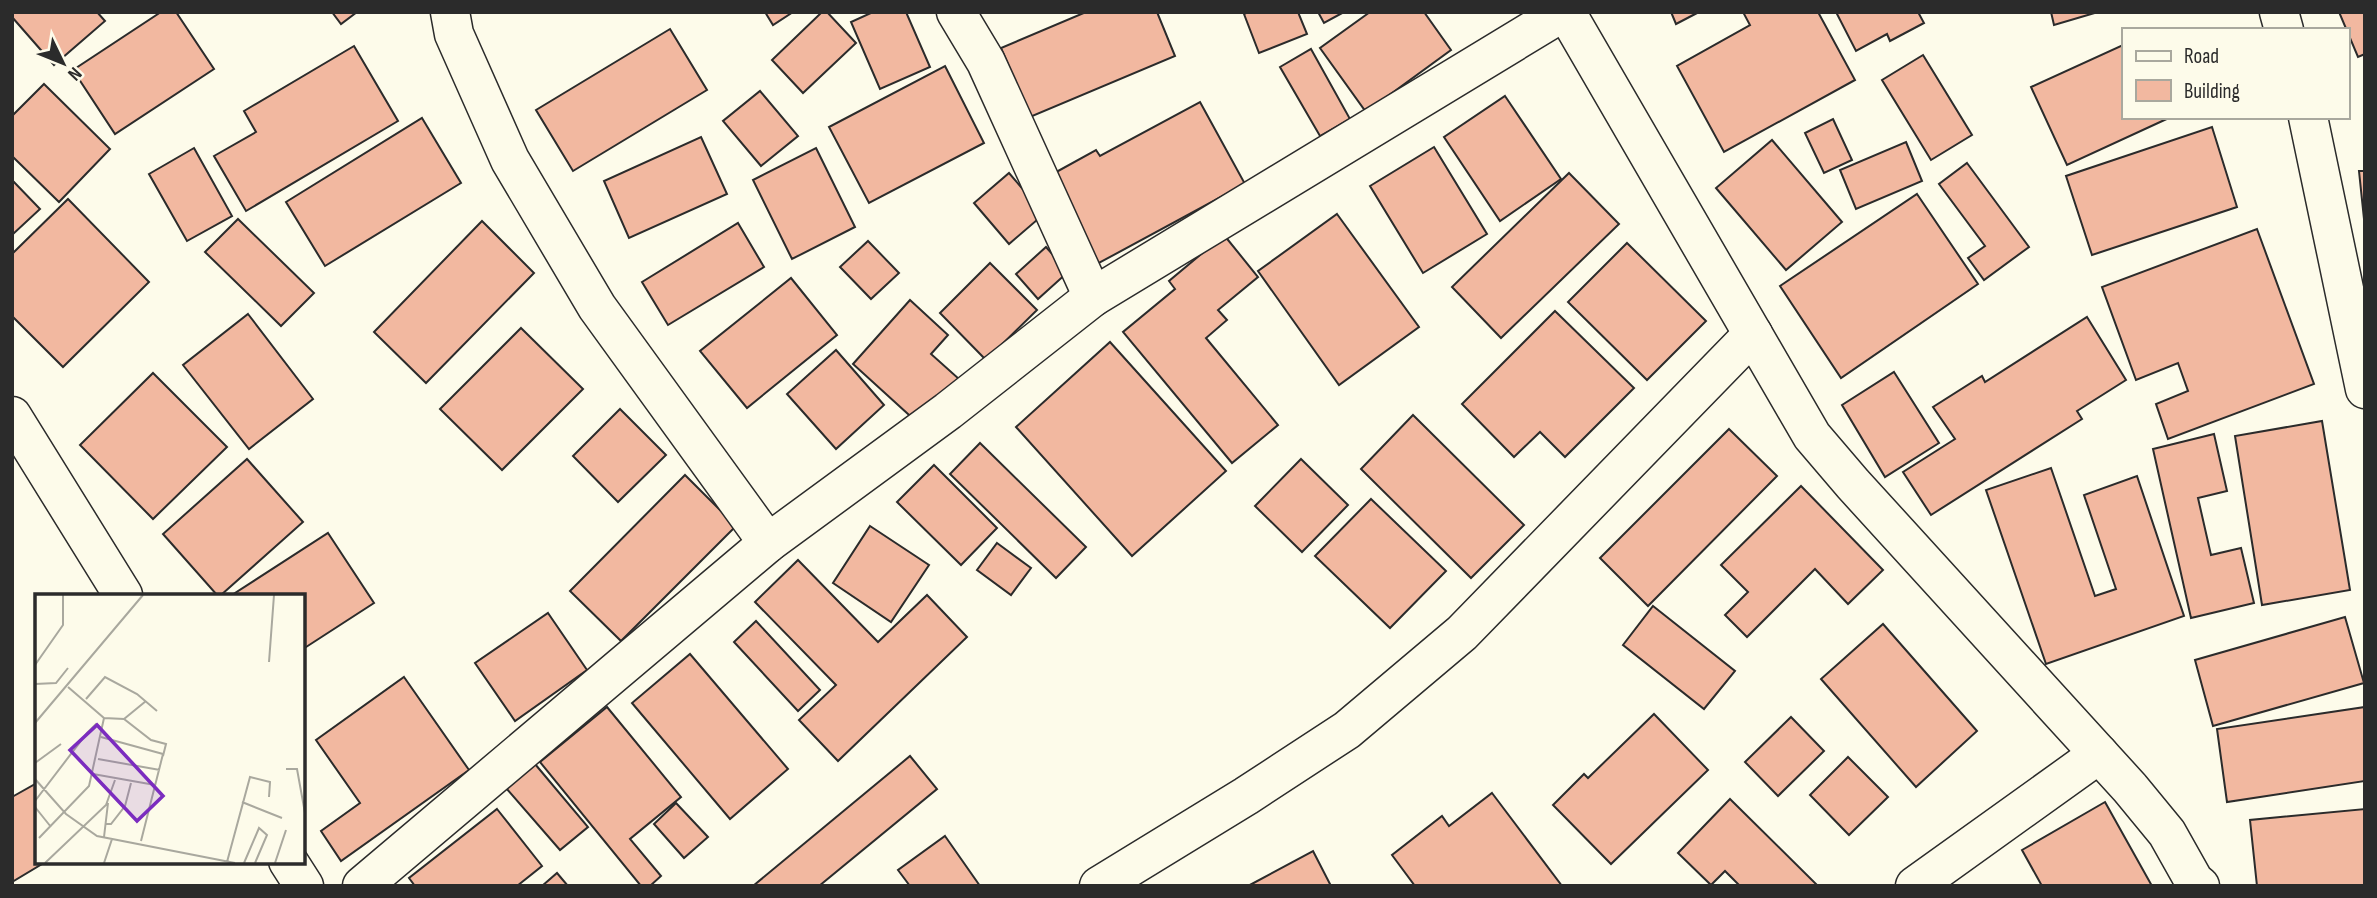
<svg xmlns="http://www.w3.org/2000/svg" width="2377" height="898" font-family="'Sofia Sans Condensed',sans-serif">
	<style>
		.building { fill: #f2b8a0; stroke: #2b2b2b; stroke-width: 2 }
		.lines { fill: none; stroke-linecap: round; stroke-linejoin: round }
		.street-casing { stroke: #2b2b2b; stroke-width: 41 }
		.street { stroke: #fdfbea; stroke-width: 38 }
		.inset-road { fill: none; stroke: #a9a89e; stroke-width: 2 }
		.view { fill: #7b2cbf; fill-opacity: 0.15; stroke: #7b2cbf; stroke-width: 3.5 }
		.inset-edge { fill: none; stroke: #2b2b2b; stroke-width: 3.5 }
	</style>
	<rect width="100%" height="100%" fill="#fdfbea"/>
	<g class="building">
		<path d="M12,12H97L105,21L54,65L12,17Z"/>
		<path d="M161,12H176L214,69L115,134L73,70Z"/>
		<path d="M332,12H357L341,24Z"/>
		<path d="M765,12H793L773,25Z"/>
		<path d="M822,12H827L856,43L803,93L772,60Z"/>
		<path d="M873,12H906L930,67L880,89L851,22Z"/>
		<path d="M1086,12H1157L1175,56L1030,117L1001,48Z"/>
		<path d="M1248,12H1298L1307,34L1259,53L1244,14Z"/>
		<path d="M1318,12H1344L1324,23Z"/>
		<path d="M1370,12H1424L1451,50L1366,112L1320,48Z"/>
		<path d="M1671,12H1699L1676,24Z"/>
		<path d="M1818,12L1855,80L1724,152L1677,66L1750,25L1743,12Z"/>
		<path d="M1836,12H1918L1924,23L1890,41L1887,34L1856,51Z"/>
		<path d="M2051,12H2098L2054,25Z"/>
		<path d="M2339,12H2365V54L2358,57Z"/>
		<path d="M670,29L707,90L573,171L536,110Z"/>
		<path d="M2123,45V117H2171L2067,165L2031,87Z"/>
		<path d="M354,46L398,121L246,211L214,156L256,132L244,111Z"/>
		<path d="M1311,49L1350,119L1320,136L1280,67Z"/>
		<path d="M1923,55L1972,135L1931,160L1882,80Z"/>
		<path d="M945,66L984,143L869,203L829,127Z"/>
		<path d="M44,84L110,149L59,202L12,156V116Z"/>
		<path d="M760,91L798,136L761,166L723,121Z"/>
		<path d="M1505,96L1561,179L1500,221L1444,137Z"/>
		<path d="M1200,102L1245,184L1097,264L1049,176L1096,150L1100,156Z"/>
		<path d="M422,118L461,183L325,266L286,202Z"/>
		<path d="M1833,119L1852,160L1824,173L1805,133Z"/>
		<path d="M2212,127L2237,207L2092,255L2066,176Z"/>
		<path d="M701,137L727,194L629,238L604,181Z"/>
		<path d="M1772,140L1842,222L1786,270L1716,188Z"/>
		<path d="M1906,142L1922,181L1856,209L1840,170Z"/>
		<path d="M1434,147L1487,234L1423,273L1370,186Z"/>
		<path d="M194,148L232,216L187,241L149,174Z"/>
		<path d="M816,148L855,227L792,259L753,180Z"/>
		<path d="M1967,163L2029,247L1984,280L1968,258L1985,246L1939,184Z"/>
		<path d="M2359,171H2365V219H2364Z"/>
		<path d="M1009,173L1044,214L1009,244L974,203Z"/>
		<path d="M1569,173L1619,224L1501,338L1452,287Z"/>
		<path d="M12,180L40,209L12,235Z"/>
		<path d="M1917,194L1978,284L1841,378L1780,286Z"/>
		<path d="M68,199L149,282L63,367L12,316V254Z"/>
		<path d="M1337,214L1419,327L1339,385L1258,271Z"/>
		<path d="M238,219L314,293L281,326L205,252Z"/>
		<path d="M482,221L534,273L426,383L374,332Z"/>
		<path d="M738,223L764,267L668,325L642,282Z"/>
		<path d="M2257,229L2314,384L2168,439L2156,404L2188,391L2178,363L2136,380L2102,287Z"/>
		<path d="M1224,235L1258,277L1218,310L1227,320L1206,338L1278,425L1232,463L1123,332L1175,289L1169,281Z"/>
		<path d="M868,241L899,273L871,299L840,267Z"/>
		<path d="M1627,243L1706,321L1647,380L1568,302Z"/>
		<path d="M1046,247L1068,272L1038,299L1016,274Z"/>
		<path d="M990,263L1037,310L986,360L940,313Z"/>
		<path d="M791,278L837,335L747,408L700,351Z"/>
		<path d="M910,300L948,335L931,354L959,379L919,424L853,364Z"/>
		<path d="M1555,311L1634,388L1565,457L1540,432L1514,457L1462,404Z"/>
		<path d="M248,314L313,399L249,449L183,365Z"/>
		<path d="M2087,317L2126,380L2077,411L2082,419L1931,515L1903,472L1955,439L1933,407L1982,376L1985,382Z"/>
		<path d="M521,328L583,389L502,470L440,409Z"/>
		<path d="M1110,342L1226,471L1132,556L1016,427Z"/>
		<path d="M836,350L884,405L836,449L787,394Z"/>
		<path d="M1894,372L1939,443L1885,477L1842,405Z"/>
		<path d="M153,373L227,447L153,519L80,445Z"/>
		<path d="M620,409L666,455L618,502L573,456Z"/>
		<path d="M1413,415L1524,525L1471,578L1361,469Z"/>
		<path d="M2322,421L2350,590L2262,605L2235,436Z"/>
		<path d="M1729,429L1777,476L1648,606L1600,558Z"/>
		<path d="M2214,434L2227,491L2198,498L2211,555L2241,548L2254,603L2191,618L2153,449Z"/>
		<path d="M980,443L1086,547L1056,578L950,474Z"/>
		<path d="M247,459L303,522L221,595H217L163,534Z"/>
		<path d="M1301,459L1348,505L1302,552L1255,506Z"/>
		<path d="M934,465L997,528L961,565L897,502Z"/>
		<path d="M2051,468L2095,596L2116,589L2084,495L2137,476L2184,616L2046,664L1986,490Z"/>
		<path d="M685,475L736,526L621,641L570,591Z"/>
		<path d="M1801,486L1883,570L1848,604L1815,569L1747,637L1725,615L1748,592L1721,565Z"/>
		<path d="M1371,499L1446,571L1390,628L1315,556Z"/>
		<path d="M870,526L929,565L891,622L833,583Z"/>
		<path d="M328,533L374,603L303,649V595H232Z"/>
		<path d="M997,543L1031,568L1011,595L977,570Z"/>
		<path d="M798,560L878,642L927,595L967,637L838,761L799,720L836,685L755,602Z"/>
		<path d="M1653,606L1735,671L1704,709L1623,645Z"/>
		<path d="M548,613L587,670L515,721L475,663Z"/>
		<path d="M2345,617L2364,683L2213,726L2195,660Z"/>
		<path d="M756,621L820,690L798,711L734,642Z"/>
		<path d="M1883,624L1977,731L1916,787L1821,679Z"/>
		<path d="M690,654L788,769L730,819L632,703Z"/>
		<path d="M404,677L469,770L341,861L321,831L360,803L316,740Z"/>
		<path d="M607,707L681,797L630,839L661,876L650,886H641L540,762Z"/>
		<path d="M2365,707V781L2227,802L2217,729Z"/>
		<path d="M1654,714L1708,770L1611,864L1553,805L1584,774L1588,778Z"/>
		<path d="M1791,717L1824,751L1778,796L1745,762Z"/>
		<path d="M910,756L937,789L819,886H753Z"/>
		<path d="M1848,757L1888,797L1849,835L1810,795Z"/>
		<path d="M535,764L588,827L560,850L506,788Z"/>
		<path d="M37,783V861H47L12,882V797Z"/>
		<path d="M1492,793L1562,886H1415L1392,855L1442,816L1449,826Z"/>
		<path d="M1730,799L1818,886H1740L1725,871L1711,885L1678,853Z"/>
		<path d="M2105,802L2152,886H2042L2022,850Z"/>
		<path d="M676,803L708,837L684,858L654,824Z"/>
		<path d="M497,809L542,866L517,886H415L409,878Z"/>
		<path d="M2365,809V886H2257L2250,820Z"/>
		<path d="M945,836L980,886H910L898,870Z"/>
		<path d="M1313,851L1331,886H1248Z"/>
		<path d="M557,873L568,886H542Z"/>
	</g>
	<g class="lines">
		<defs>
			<g id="street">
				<path d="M450,12L454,34L510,160L597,307L768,543"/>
				<path d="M956,12L986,62L1093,297"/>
				<path d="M1566,12L1812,436L1853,484L2130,788L2167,833L2194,881L2200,886"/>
				<path d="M2279,12L2284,30"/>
				<path d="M2308,117L2365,389"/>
				<path d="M12,416L123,595"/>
				<path d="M288,861L304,886"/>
				<path d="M362,886L768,543L948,411L1093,297L1563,12"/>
				<path d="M1099,886L1246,796L1347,730L1462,633L1753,334"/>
				<path d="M1915,886L2099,754"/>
			</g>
		</defs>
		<use href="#street" class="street-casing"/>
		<use href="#street" class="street"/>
	</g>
	<g transform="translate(35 594)">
		<rect width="270" height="270" fill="#fdfbea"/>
		<path class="inset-road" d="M234,68L239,1M0,71L28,31V1M0,90L21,89L33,74M33,93L69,124L89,125L116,146L131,150L128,162M51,105L70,83L102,100L122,117M89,125L111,107M0,129L108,1M66,143L128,160L106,247M63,165L125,176M0,169L26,150M251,175H262L270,219M58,180L120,191M0,185L31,220L62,242L200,269M0,207L52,139L61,130L66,134M207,208L247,224M0,213L16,233M70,230H76L90,212L96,189M69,243L73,209M4,244L54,192L69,124M192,268L215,183L235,188L234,203M10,269L71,211L80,186M69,269L77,245M209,269L224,234L232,241L220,269M240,269L251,236"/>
		<path class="view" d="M62,131L128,202L102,227L35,156Z"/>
		<rect width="270" height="270" class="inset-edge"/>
	</g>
	<rect width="2377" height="898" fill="none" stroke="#2b2b2b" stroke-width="28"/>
	<rect x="2122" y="28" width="228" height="91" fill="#fdfbea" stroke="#a9a89e" stroke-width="2"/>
	<rect x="2136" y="51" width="35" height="10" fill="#fdfbea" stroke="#a9a89e" stroke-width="2"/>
	<text x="2184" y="63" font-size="21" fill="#2b2b2b">Road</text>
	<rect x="2136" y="80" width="35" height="21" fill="#f2b8a0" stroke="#a9a89e" stroke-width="2"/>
	<text x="2184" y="98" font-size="21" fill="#2b2b2b">Building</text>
	<g transform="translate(63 63) rotate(133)" stroke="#fdfbea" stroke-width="5" paint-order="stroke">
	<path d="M0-5L12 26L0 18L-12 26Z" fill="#2b2b2b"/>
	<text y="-10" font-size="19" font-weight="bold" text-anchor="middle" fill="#2b2b2b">N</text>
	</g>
</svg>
